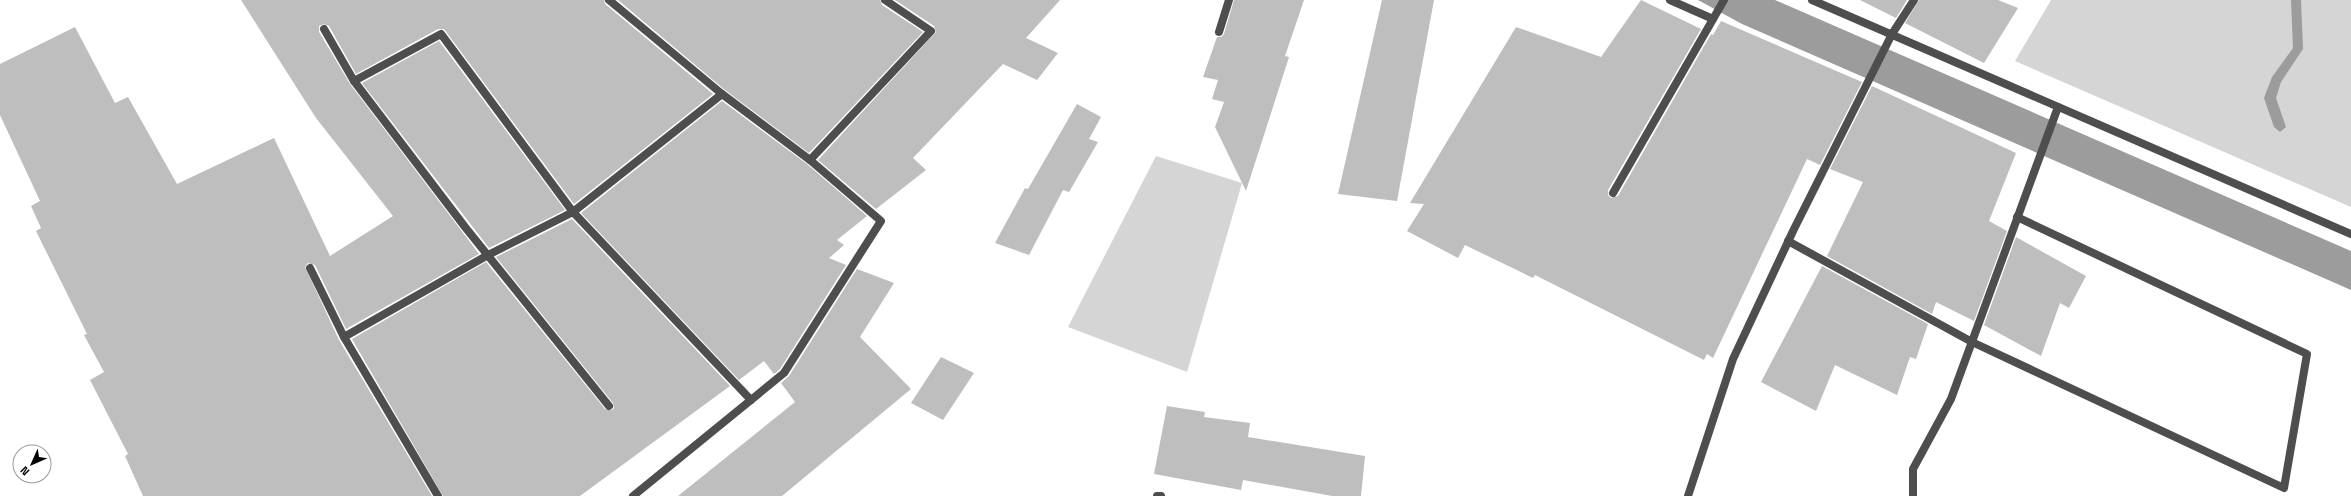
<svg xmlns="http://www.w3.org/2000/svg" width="2351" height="496" font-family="'Space Grotesk',sans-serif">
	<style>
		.green { fill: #d5d5d5 }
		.water { fill: #9c9c9c }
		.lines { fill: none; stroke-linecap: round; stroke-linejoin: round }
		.stream { fill: #9c9c9c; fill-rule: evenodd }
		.building { fill: #bebebe }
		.street { stroke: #4e4e4e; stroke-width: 8 }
	</style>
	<rect width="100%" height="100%" fill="#fff"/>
	<g class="green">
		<path d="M2051,0H2351V207L2015,61Z"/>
		<path d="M1156,156L1242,183L1187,372L1068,327Z"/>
	</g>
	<path class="water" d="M1698,0H1775L2351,251V290L1742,24Z"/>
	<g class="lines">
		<path class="stream" d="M2291,0H2301L2303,49L2281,82L2276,98L2286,127L2280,132L2274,127L2264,98L2272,77L2293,48Z"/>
	</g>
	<g class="building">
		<path d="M241,0H604L605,4L713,94L574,204L444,29H438L356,74L329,26L324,24L319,26V32L350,84L479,254L346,329L315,265L308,263L305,267L339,340L432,496H143L125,456L128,454L90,380L104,372L84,335L87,334L36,231L41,228L31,206L40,201L0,115V64L75,27L115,103L128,97L177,184L274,138L330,256L393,216L316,118Z"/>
		<path d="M618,0H880L882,5L923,32L809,153L725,90Z"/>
		<path d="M895,0H1060L1026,38L1058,53L1037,80L1003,64L913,158L926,170L876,209L818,160L936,32L934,26Z"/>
		<path d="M1234,0H1304L1285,56L1289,57L1246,191L1215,127L1224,102L1212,99L1218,80L1203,77L1217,37H1221L1224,34Z"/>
		<path d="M1382,0H1434L1397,201L1338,194Z"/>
		<path d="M1641,0L1701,29L1608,190V195L1611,198L1618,196L1711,34L1713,35L1721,21L1862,82L1820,165L1807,159L1713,358L1707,354L1704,360L1535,275L1533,278L1465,245L1458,258L1407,231L1424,204L1410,203L1516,27L1601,57Z"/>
		<path d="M1860,0H1907L1896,18Z"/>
		<path d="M1919,0H1998L2018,8L1984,63L1905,23Z"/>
		<path d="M439,41L565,210L489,248L362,83Z"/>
		<path d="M1872,86L2016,153L1989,221L2007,231L1974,321L1936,302L1932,314L1827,256L1863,182L1830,169Z"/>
		<path d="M722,101L807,164L867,216L837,240L844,245L829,258L846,265L780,369L774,374L764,361L739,380L581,213Z"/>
		<path d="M1077,104L1101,117L1089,139L1098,142L1069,192L1063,190L1029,255L995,243L1025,188L1028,189Z"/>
		<path d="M572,219L730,386L580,496H443L352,339L486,262L605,409L612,410L614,408L613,403L496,257Z"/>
		<path d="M2016,237L2086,276L2069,308L2060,303L2041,356L1984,325Z"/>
		<path d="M1822,266L1928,324L1916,359L1910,357L1897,395L1835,365L1816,411L1761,382Z"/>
		<path d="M857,269L894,283L860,337L911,389L782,496H678L795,402L781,383L789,376Z"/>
		<path d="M941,357L974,373L943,420L911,403Z"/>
		<path d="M1167,406L1205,412L1204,417L1250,423L1248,437L1365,456L1361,496H1332L1243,480L1241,490L1154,474Z"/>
	</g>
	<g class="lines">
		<g class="street">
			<path d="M609,0L722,94L810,160"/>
			<path d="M1670,0L1713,19"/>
			<path d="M1812,0L2351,234"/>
			<path d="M324,29L354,81L441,34L573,212L751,400"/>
			<path d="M1219,32L1229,0"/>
			<path d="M354,81L465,227L609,406"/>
			<path d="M1613,193L1724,0"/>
			<path d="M1788,241L1972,342L2284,488L2307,354L2017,217"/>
			<path d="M310,268L344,337L438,496"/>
			<path d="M344,337L488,255L573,212L722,94"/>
			<path d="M633,496L784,373L881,221L810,160L931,31L885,0"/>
			<path d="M1157,496H1161"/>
			<path d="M1688,496L1733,359L1794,229L1892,34L1914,0"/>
			<path d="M1913,496V469L1951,399L2058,107"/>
		</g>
	</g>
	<g transform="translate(32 464) rotate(225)"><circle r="19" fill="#ffffff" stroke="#999999"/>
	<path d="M0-3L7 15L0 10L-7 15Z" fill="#000000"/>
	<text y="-6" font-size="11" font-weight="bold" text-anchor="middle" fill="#000000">N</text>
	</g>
</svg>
